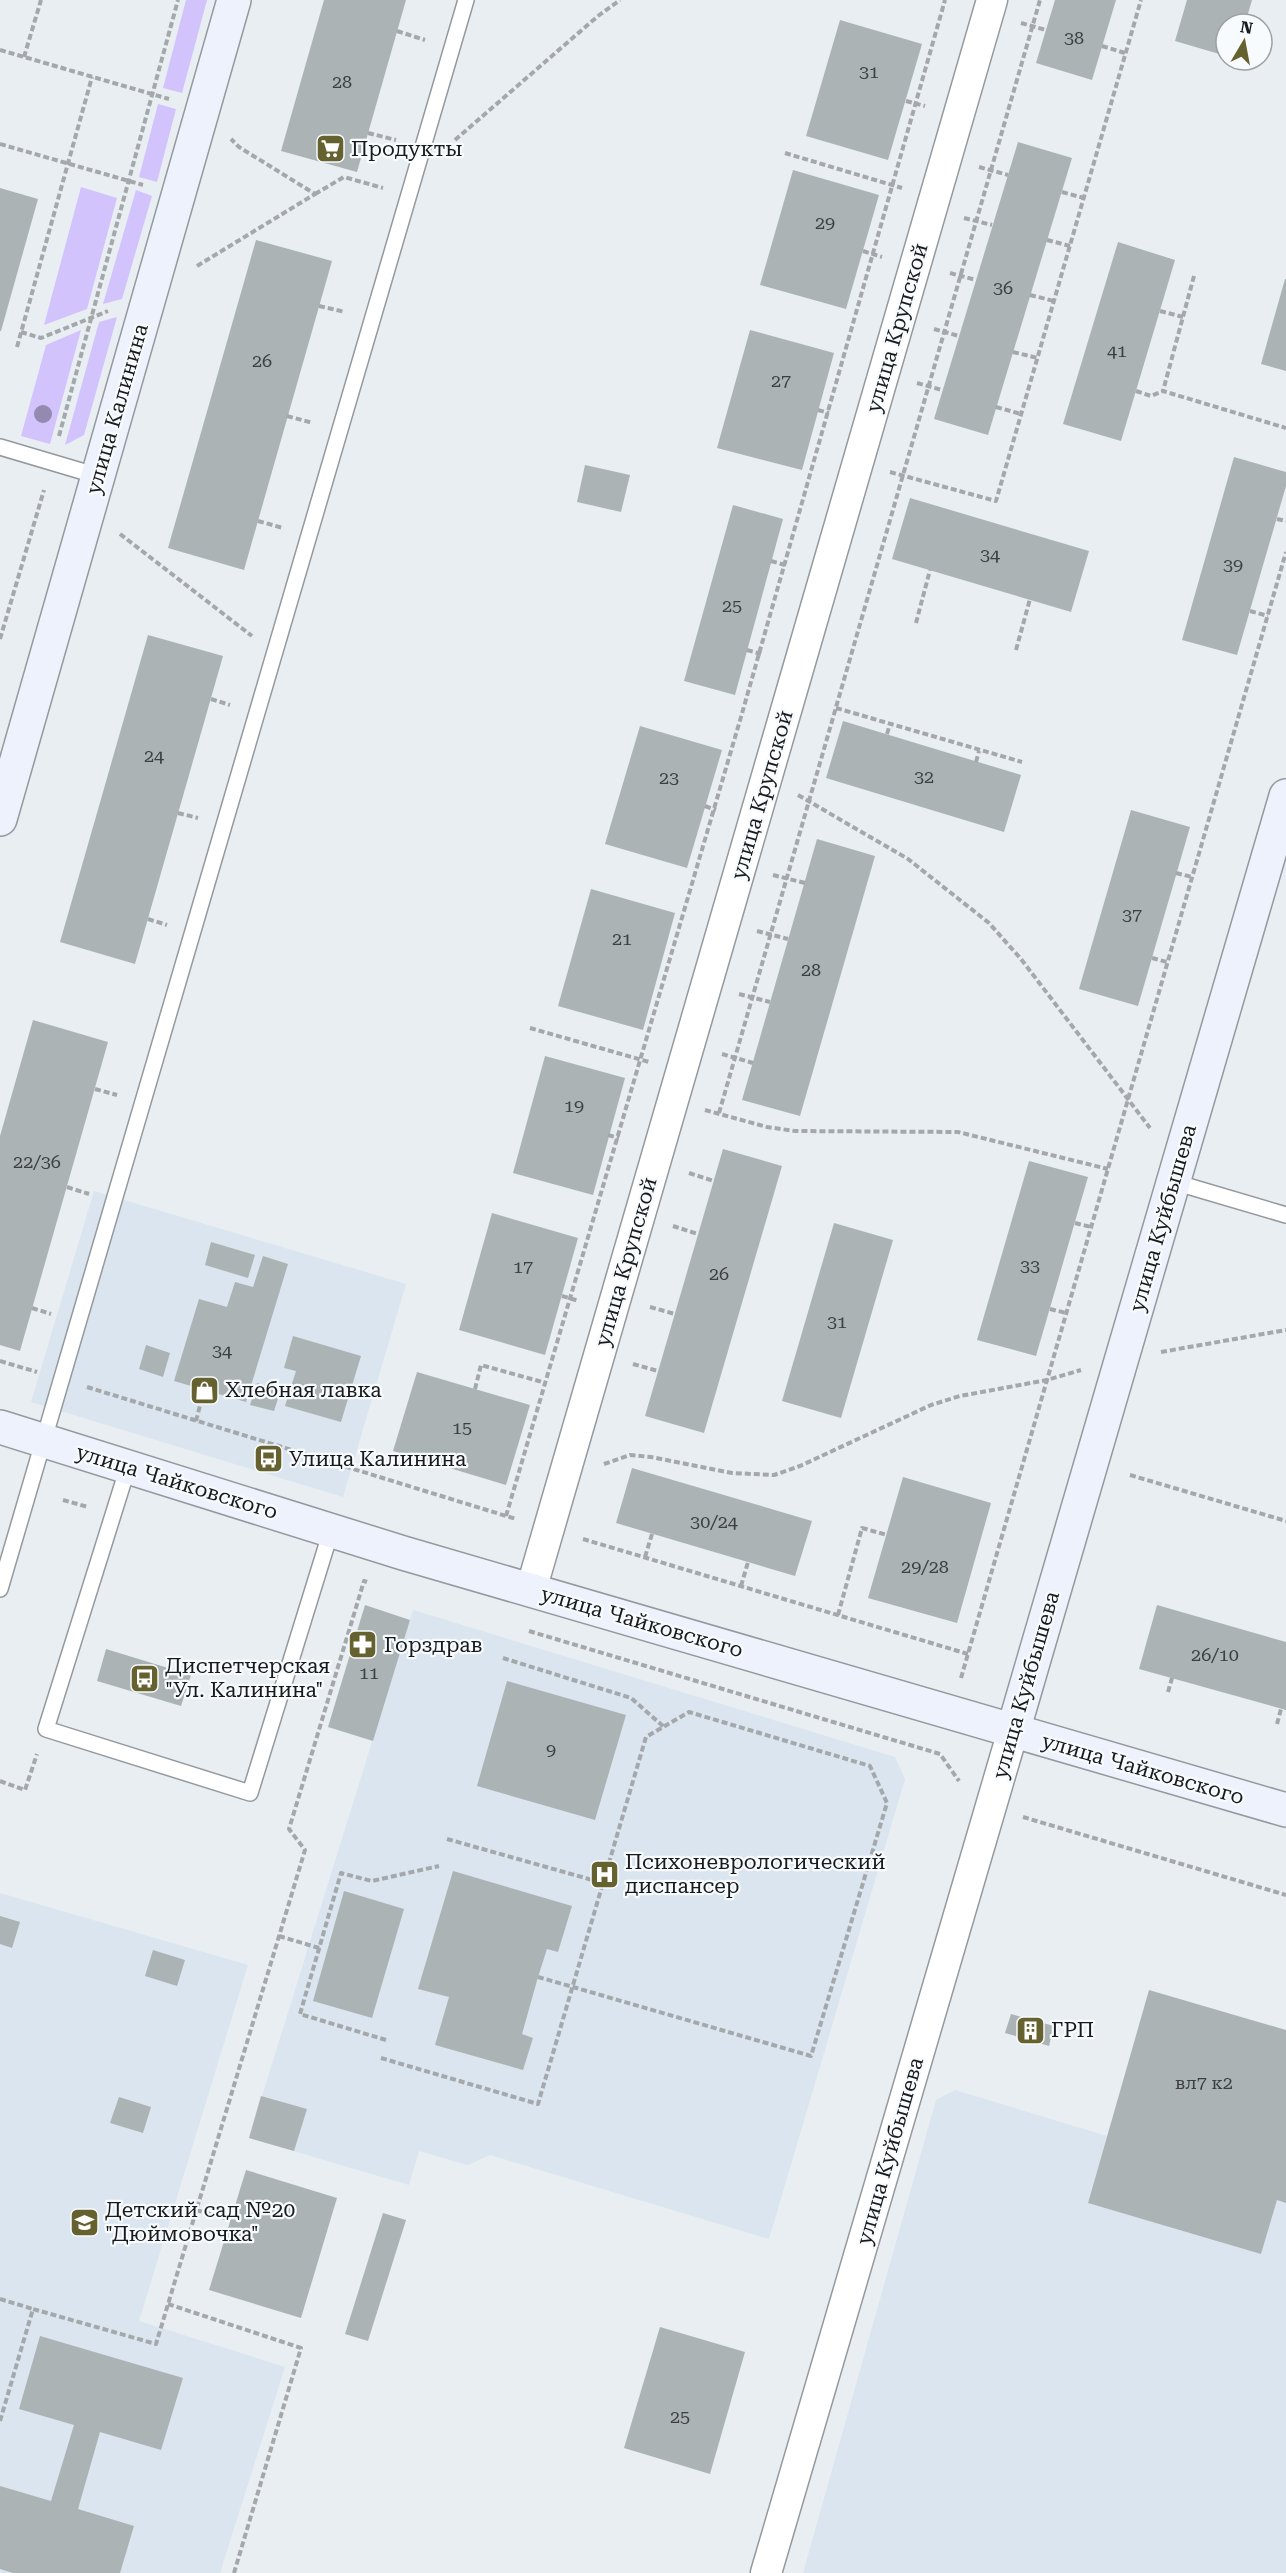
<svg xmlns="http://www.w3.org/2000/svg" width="1286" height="2573" font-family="'Roboto Serif',serif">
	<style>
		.built { fill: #dae5ef }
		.green { fill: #d2c3fd }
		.building { fill: #acb3b5 }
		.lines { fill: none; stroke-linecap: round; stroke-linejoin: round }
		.lane-casing { stroke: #94999d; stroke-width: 18 }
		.street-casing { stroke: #94999d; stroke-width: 33 }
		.secondary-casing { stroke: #94999d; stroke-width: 36 }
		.path { stroke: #a4a8ab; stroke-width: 4; stroke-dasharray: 6 3; stroke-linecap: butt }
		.lane { stroke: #fff; stroke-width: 15 }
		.street { stroke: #fff; stroke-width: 30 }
		.secondary { stroke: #eef2fd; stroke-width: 33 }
		.tree { fill: #948ab1 }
		.labels { text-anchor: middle; stroke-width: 4.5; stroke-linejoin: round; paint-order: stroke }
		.number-label { font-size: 18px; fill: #3d4042 }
		.poi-label { font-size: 21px; fill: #181a1b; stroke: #f7fbfe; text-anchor: start }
		.street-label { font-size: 21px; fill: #181a1b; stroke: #f7fbfe }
	</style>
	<rect width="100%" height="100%" fill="#e9eef2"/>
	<g class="built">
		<path d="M94,1191L406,1284L343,1497L31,1402Z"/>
		<path d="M413,1610L895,1757L905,1779L769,2239L490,2155L468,2165L419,2151L409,2185L249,2138Z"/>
		<path d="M0,1893L248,1965L139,2321L285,2367L220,2573H0Z"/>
		<path d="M955,2090L1107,2136L1088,2203L1261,2253L1277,2200L1286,2203V2573H803L936,2100Z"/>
	</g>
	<g class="green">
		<path d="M186,0H207L182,93L163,88Z"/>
		<path d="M158,104L176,109L157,182L139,177Z"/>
		<path d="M81,187L117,198L87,309L44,325Z"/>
		<path d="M136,190L152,196L122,299L103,304Z"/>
		<path d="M117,317L84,435L65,445L99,322Z"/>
		<path d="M81,330L50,444L21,436L46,345Z"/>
	</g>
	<g class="building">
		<path d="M324,0H406L357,172L281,151Z"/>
		<path d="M1055,0H1116L1092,80L1036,63Z"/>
		<path d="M1187,0H1252L1245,24H1226V56L1175,41Z"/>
		<path d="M840,20L922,44L888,160L806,136Z"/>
		<path d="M1018,142L1072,158L988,435L934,419Z"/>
		<path d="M793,170L879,195L846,309L760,285Z"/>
		<path d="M0,188L38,199L1,331H0Z"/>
		<path d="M256,240L332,261L244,570L168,548Z"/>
		<path d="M1118,242L1175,260L1121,441L1063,424Z"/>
		<path d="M1285,279H1286V371L1261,364Z"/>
		<path d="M750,330L834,353L802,470L717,448Z"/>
		<path d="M1234,457L1286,472V486L1237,655L1182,640Z"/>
		<path d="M585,465L630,475L621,512L577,502Z"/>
		<path d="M910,498L1089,551L1071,612L892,559Z"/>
		<path d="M733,505L783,519L735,695L684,681Z"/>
		<path d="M148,635L223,656L135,964L60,942Z"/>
		<path d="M843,721L1021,775L1004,832L826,778Z"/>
		<path d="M640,726L722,750L687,868L605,844Z"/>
		<path d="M1131,810L1190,827L1138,1006L1079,989Z"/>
		<path d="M817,839L875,856L800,1116L742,1100Z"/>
		<path d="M591,889L675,913L643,1030L558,1006Z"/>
		<path d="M33,1020L108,1042L20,1351L0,1345V1136Z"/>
		<path d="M545,1056L625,1078L593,1195L513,1173Z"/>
		<path d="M723,1149L782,1166L704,1433L645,1416Z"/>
		<path d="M1029,1161L1088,1177L1036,1356L977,1340Z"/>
		<path d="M492,1213L578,1238L545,1355L459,1330Z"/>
		<path d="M834,1223L893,1240L841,1418L782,1401Z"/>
		<path d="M211,1242L255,1255L248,1278L205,1265Z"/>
		<path d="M263,1256L288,1264L246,1402L174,1381L199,1299L227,1307L235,1282L253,1287Z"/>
		<path d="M293,1336L361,1356L341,1422L285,1406L296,1371L284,1368Z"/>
		<path d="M146,1345L170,1353L163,1377L139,1369Z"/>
		<path d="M417,1372L530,1405L506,1485L393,1451Z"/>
		<path d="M257,1383L281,1389L274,1411L250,1405Z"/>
		<path d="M632,1468L812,1521L795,1576L616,1523Z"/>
		<path d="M903,1477L991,1503L957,1623L868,1598Z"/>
		<path d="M365,1605L410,1620L373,1741L328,1727Z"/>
		<path d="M1157,1605L1286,1642V1710L1139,1669Z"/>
		<path d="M106,1649L191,1675L181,1706L97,1681Z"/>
		<path d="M507,1681L626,1715L595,1820L477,1786Z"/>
		<path d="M453,1871L572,1906L558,1952L547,1949L538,1977L522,2034L533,2038L523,2070L435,2045L449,1997L418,1989Z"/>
		<path d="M344,1891L404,1909L372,2018L313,2001Z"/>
		<path d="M0,1916L20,1922L12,1948L0,1944Z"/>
		<path d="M153,1950L185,1960L177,1986L145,1976Z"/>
		<path d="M1149,1990L1286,2030V2203L1277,2200L1261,2254L1088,2203Z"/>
		<path d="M1011,2014L1054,2026L1049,2046L1005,2033Z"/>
		<path d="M261,2096L307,2109L294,2151L249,2138Z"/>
		<path d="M119,2097L151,2107L143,2133L110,2123Z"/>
		<path d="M246,2170L337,2198L301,2318L209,2290Z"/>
		<path d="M383,2213L406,2220L368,2341L345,2334Z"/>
		<path d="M660,2327L745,2352L710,2474L624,2448Z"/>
		<path d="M40,2336L183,2378L161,2450L100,2432L78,2509L134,2526L120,2573H13L0,2569V2486L51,2501L74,2425L19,2409Z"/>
	</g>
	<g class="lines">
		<defs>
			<g id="lane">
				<path d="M0,447L98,476"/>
				<path d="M1174,1182L1286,1215"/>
				<path d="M128,1467L46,1729L250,1793L331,1531"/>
				<path d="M0,1589L466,0"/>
			</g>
			<g id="street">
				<path d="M531,1590L992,0"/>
				<path d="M766,2573L1013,1731"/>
			</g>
			<g id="secondary">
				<path d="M0,819L234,0"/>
				<path d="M0,1427L403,1553L1286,1810"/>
				<path d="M1013,1731L1286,796"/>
			</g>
		</defs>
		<use href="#lane" class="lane-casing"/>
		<use href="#street" class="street-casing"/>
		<use href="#secondary" class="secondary-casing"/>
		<g class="path">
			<path d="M1021,23L1046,30"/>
			<path d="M397,31L425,40"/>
			<path d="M1102,46L1125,53"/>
			<path d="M0,50L169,99"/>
			<path d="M24,57L41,0"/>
			<path d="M906,101L925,106"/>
			<path d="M368,133L396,140"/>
			<path d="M455,140L598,16L620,0"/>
			<path d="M0,144L143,185"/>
			<path d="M785,153L902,188"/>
			<path d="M979,167L1008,175"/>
			<path d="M1062,192L1084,198"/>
			<path d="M315,194L344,177L383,188"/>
			<path d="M964,218L992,225"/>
			<path d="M1047,240L1070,246"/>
			<path d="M863,251L882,257"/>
			<path d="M197,266L315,194L239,147L231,139"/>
			<path d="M950,273L976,280"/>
			<path d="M1194,276L1163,391L1286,428"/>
			<path d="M1030,295L1054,301"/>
			<path d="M319,306L345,312"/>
			<path d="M1160,311L1183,317"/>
			<path d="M934,329L959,336"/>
			<path d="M21,332L41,338L108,311"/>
			<path d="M17,347L92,77"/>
			<path d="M1013,352L1038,358"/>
			<path d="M917,383L942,390"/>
			<path d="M1136,391L1151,396L1163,391"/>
			<path d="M996,407L1021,414"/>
			<path d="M818,410L829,413"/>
			<path d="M287,416L313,423"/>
			<path d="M59,436L178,0"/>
			<path d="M890,472L996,501L1141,0"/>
			<path d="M1277,519L1286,521"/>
			<path d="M258,521L283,528"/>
			<path d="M120,534L252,636"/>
			<path d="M771,561L785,565"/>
			<path d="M1250,611L1268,616"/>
			<path d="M916,623L930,570"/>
			<path d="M0,639L44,490"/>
			<path d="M747,650L761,654"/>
			<path d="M1016,650L1030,599"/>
			<path d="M211,699L230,705"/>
			<path d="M836,708L1022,762"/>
			<path d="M887,734L890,724"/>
			<path d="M976,762L979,751"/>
			<path d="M798,795L908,859L989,923L1021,959L1150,1128"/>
			<path d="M705,806L716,810"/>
			<path d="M178,813L198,818"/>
			<path d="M1176,873L1192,877"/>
			<path d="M773,875L805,883"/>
			<path d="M148,919L167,925"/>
			<path d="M757,931L788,939"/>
			<path d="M1152,958L1167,962"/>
			<path d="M739,994L770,1002"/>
			<path d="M530,1028L649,1062"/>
			<path d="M722,1054L753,1063"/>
			<path d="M95,1089L117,1095"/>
			<path d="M705,1110L767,1127L795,1131L958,1132L1108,1169"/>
			<path d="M719,1113L1040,0"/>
			<path d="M608,1135L619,1138"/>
			<path d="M689,1173L714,1181"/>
			<path d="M67,1187L89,1194"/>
			<path d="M1075,1223L1091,1227"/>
			<path d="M673,1226L698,1234"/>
			<path d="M562,1296L579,1301"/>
			<path d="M650,1307L675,1314"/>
			<path d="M32,1308L51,1314"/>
			<path d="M1050,1309L1066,1313"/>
			<path d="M1161,1352L1286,1330"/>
			<path d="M0,1361L37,1372"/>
			<path d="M633,1364L658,1371"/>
			<path d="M87,1387L516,1519"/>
			<path d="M475,1389L481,1365L546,1383"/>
			<path d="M196,1421L204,1390"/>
			<path d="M604,1464L630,1455L651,1457L732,1473L774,1475L800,1466L931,1405L960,1396L1047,1380L1081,1370"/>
			<path d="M1130,1475L1286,1521"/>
			<path d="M63,1500L88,1507"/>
			<path d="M506,1516L741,717L945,0"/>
			<path d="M583,1539L968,1654"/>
			<path d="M645,1557L652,1534"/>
			<path d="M741,1586L748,1562"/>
			<path d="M838,1615L862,1528L887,1535"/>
			<path d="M529,1631L940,1754L959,1781"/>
			<path d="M503,1658L631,1698L664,1727"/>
			<path d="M961,1678L1286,552"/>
			<path d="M1168,1692L1172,1678"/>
			<path d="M1277,1724L1281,1709"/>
			<path d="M0,1781L25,1790L37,1754"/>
			<path d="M1023,1817L1286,1895"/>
			<path d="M447,1839L603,1883"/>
			<path d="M279,1936L319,1948"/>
			<path d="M386,2040L300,2014L341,1873L372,1881L439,1866"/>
			<path d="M381,2058L538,2104C574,1982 610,1859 646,1737L689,1712L870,1766L887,1803L811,2056L573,1987L538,1977"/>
			<path d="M196,2210L231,2220"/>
			<path d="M0,2299L33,2309"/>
			<path d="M168,2304L301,2348L234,2573"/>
			<path d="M0,2421L33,2309L156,2344L305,1850L289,1829L364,1581L367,1582"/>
		</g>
		<use href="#lane" class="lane"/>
		<use href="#street" class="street"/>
		<use href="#secondary" class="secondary"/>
	</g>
	<circle class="tree" cx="43" cy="414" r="9"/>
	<defs>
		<symbol id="supermarket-square" viewBox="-11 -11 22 22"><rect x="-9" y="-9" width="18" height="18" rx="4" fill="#66622f" stroke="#f7fbfe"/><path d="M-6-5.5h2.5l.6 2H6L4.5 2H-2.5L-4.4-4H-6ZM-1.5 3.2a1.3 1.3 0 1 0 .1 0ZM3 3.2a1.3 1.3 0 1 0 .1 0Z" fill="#fff"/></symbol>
		<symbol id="shop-square" viewBox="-11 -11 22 22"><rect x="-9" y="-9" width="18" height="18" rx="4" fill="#66622f" stroke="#f7fbfe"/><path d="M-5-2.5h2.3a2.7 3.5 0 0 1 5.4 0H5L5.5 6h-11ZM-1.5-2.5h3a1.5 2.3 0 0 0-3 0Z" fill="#fff"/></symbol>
		<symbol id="bus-square" viewBox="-11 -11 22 22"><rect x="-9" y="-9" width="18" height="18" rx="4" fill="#66622f" stroke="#f7fbfe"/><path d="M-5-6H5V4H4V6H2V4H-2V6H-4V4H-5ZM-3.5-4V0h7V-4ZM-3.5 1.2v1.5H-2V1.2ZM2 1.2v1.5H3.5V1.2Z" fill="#fff"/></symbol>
		<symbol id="pharmacy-square" viewBox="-11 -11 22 22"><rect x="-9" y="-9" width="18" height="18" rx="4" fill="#66622f" stroke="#f7fbfe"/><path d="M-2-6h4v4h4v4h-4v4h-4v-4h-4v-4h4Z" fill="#fff"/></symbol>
		<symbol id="hospital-square" viewBox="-11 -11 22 22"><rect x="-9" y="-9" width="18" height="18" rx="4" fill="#66622f" stroke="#f7fbfe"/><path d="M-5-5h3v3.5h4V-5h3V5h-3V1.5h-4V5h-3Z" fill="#fff"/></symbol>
		<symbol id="building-square" viewBox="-11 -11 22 22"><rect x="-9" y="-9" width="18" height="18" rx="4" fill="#66622f" stroke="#f7fbfe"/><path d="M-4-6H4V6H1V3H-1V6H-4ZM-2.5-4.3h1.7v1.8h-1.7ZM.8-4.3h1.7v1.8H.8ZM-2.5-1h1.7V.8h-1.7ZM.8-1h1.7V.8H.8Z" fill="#fff"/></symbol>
		<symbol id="school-square" viewBox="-11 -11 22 22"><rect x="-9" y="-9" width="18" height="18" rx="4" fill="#66622f" stroke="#f7fbfe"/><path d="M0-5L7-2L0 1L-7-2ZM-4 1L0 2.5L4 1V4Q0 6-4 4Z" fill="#fff"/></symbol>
	</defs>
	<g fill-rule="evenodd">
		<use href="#supermarket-square" x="314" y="132" width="33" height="33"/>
		<use href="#shop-square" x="188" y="1374" width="33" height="33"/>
		<use href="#bus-square" x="252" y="1442" width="33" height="33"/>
		<use href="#pharmacy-square" x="346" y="1628" width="33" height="33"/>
		<use href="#bus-square" x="128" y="1662" width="33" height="33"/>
		<use href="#hospital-square" x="588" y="1858" width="33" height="33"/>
		<use href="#building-square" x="1014" y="2014" width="33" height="33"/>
		<use href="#school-square" x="68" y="2206" width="33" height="33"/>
	</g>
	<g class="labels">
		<g class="number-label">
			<text x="1074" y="44">38</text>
			<text x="869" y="78">31</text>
			<text x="342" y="88">28</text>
			<text x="825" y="229">29</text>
			<text x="1003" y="294">36</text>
			<text x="1117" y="357">41</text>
			<text x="262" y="367">26</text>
			<text x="781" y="387">27</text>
			<text x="990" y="561">34</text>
			<text x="1233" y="571">39</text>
			<text x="732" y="612">25</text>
			<text x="154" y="762">24</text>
			<text x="924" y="783">32</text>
			<text x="669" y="784">23</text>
			<text x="1132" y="921">37</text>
			<text x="622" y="945">21</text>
			<text x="811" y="976">28</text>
			<text x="574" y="1112">19</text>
			<text x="37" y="1168">22/36</text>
			<text x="1030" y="1272">33</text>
			<text x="523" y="1273">17</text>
			<text x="719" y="1280">26</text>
			<text x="837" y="1328">31</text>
			<text x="222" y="1357">34</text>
			<text x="462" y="1434">15</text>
			<text x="714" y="1528">30/24</text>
			<text x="925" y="1573">29/28</text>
			<text x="1215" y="1661">26/10</text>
			<text x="369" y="1679">11</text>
			<text x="551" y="1756">9</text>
			<text x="1204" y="2089">вл7 к2</text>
			<text x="680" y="2423">25</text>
		</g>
		<g class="poi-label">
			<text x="351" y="156">Продукты</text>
			<text x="225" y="1397">Хлебная лавка</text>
			<text x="289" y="1466">Улица Калинина</text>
			<text x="384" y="1652">Горздрав</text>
			<text x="165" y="1673">Диспетчерская<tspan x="165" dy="24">"Ул. Калинина"</tspan></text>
			<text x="625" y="1869">Психоневрологический<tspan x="625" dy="24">диспансер</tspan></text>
			<text x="1051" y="2037">ГРП</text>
			<text x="105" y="2217">Детский сад №20<tspan x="105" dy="24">"Дюймовочка"</tspan></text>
		</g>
		<g class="street-label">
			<text transform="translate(897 328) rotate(-74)" y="7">улица Крупской</text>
			<text transform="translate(117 409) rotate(-74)" y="7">улица Калинина</text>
			<text transform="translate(762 795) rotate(-74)" y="7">улица Крупской</text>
			<text transform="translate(1163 1218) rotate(-74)" y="7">улица Куйбышева</text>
			<text transform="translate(626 1262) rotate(-74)" y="7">улица Крупской</text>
			<text transform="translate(177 1482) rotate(17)" y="7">улица Чайковского</text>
			<text transform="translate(642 1622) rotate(16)" y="7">улица Чайковского</text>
			<text transform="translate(1026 1685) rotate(-74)" y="7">улица Куйбышева</text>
			<text transform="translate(1143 1769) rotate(16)" y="7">улица Чайковского</text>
			<text transform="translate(890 2151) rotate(-74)" y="7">улица Куйбышева</text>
		</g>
	</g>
	<g transform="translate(1244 42) rotate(10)"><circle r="28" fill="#f7fbfe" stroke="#9ea1a3" stroke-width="1.5"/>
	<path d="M0-4.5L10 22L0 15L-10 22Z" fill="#66622f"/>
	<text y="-9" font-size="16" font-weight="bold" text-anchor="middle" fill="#181a1b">N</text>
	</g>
</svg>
